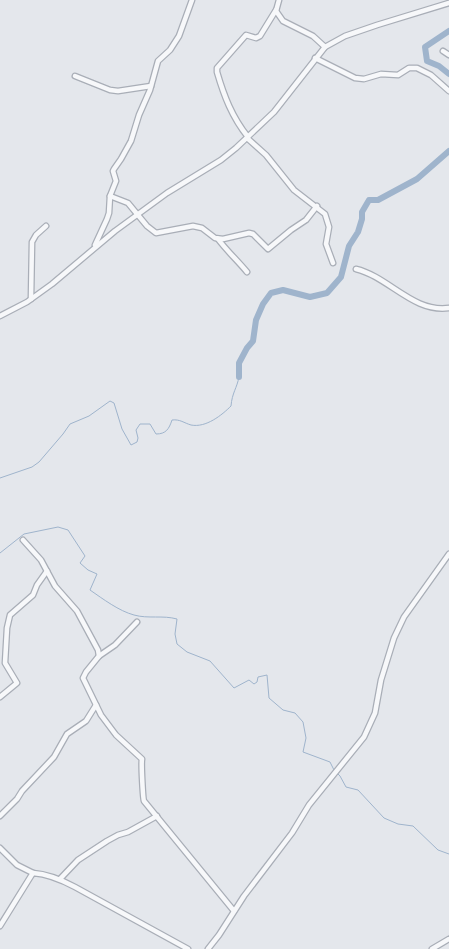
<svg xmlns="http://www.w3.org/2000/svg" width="449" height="949" font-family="Figtree,sans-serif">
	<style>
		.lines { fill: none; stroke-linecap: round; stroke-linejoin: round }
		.stream { stroke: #9fb4cc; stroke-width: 1 }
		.river { stroke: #9fb4cc; stroke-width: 6 }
		.minor-casing { stroke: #a9aeb7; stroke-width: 7 }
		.minor { stroke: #f7f8fa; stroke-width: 4.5 }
	</style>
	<rect width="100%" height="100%" fill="#e4e7ec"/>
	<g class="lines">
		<g class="stream">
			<path d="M0,478L32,467L39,462L63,434L70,424L89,416L110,401L114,403L122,429L131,445L137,442L138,438L136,430L140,424H150L156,434C166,434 169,429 172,420C180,419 184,423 191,425C206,428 222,415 231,406C232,393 237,388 239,377"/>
			<path d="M0,553L24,534L58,527L68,530L85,556L80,563L88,570L97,574L90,590C103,599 119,611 134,615C148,619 163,615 177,619L175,634L177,644L187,652L210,661L234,688L249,680L254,684L257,682L258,677L267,675L269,698L283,710L295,713L303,722L306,738L303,752L330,762L334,770"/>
			<path d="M337,773L340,776L346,787L358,790L384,818L398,824L413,826L438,850L449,854"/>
		</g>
		<g class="river">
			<path d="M449,31L425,47L427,61L439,66L449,74"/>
			<path d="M239,377V363L247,348L253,341L256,320L263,304L271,293L283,290L310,297L327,293L341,277L349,246L358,232L362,219V212L369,200H378L417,179L449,151"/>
		</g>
		<defs>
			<g id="minor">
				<path d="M279,0L276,11L283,21L313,36L325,47"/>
				<path d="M443,51L449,55"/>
				<path d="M315,58L355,78L364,79L381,74L398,75L409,68H417L431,75L449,91"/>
				<path d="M75,76L110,90L118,91L151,86"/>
				<path d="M248,137C232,117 224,96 217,72V68L246,35L256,38L260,36L276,10"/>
				<path d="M247,138L266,155L294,190L325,214L329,227L326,244L333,263"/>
				<path d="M110,196L128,203L147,226L156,233L193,226L202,228L215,238L223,239L249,233L253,234L268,249L291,230L306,220L317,206"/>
				<path d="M218,239C227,251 238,261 247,272"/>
				<path d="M95,245L107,219L109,213L110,196L116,181L113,171L114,169L121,159L131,141L139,115L150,90L158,61L170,50L179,36L192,0"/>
				<path d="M356,269C389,277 413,313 449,308"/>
				<path d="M31,299L32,242L36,235L46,226"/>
				<path d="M0,316L27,302L52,284L115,231L167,193L221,160L236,148L274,112L325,47L345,36L377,25L449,3"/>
				<path d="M23,540L41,560L55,586L77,611L98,650L99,656L86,672L83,678L101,715L116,735L142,759C141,764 143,799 144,801L234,911"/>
				<path d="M99,656L115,645L137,622"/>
				<path d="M0,697L17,683L5,663L7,628L10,615L33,595L37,585L47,571"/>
				<path d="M0,816L17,799L22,791L54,757L67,734L86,721L96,705"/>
				<path d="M0,848L17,865L33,873"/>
				<path d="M60,879L78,860L107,841L118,835L128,832L157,816"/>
				<path d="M0,926L31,876L33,873C48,874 62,880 75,887L188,949"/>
				<path d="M208,949L219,935L244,896L292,833L309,805L364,737L375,713L381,680L394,638L404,617L449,554"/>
				<path d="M432,949L449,939"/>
			</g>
		</defs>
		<use href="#minor" class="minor-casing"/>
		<use href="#minor" class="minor"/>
	</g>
</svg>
